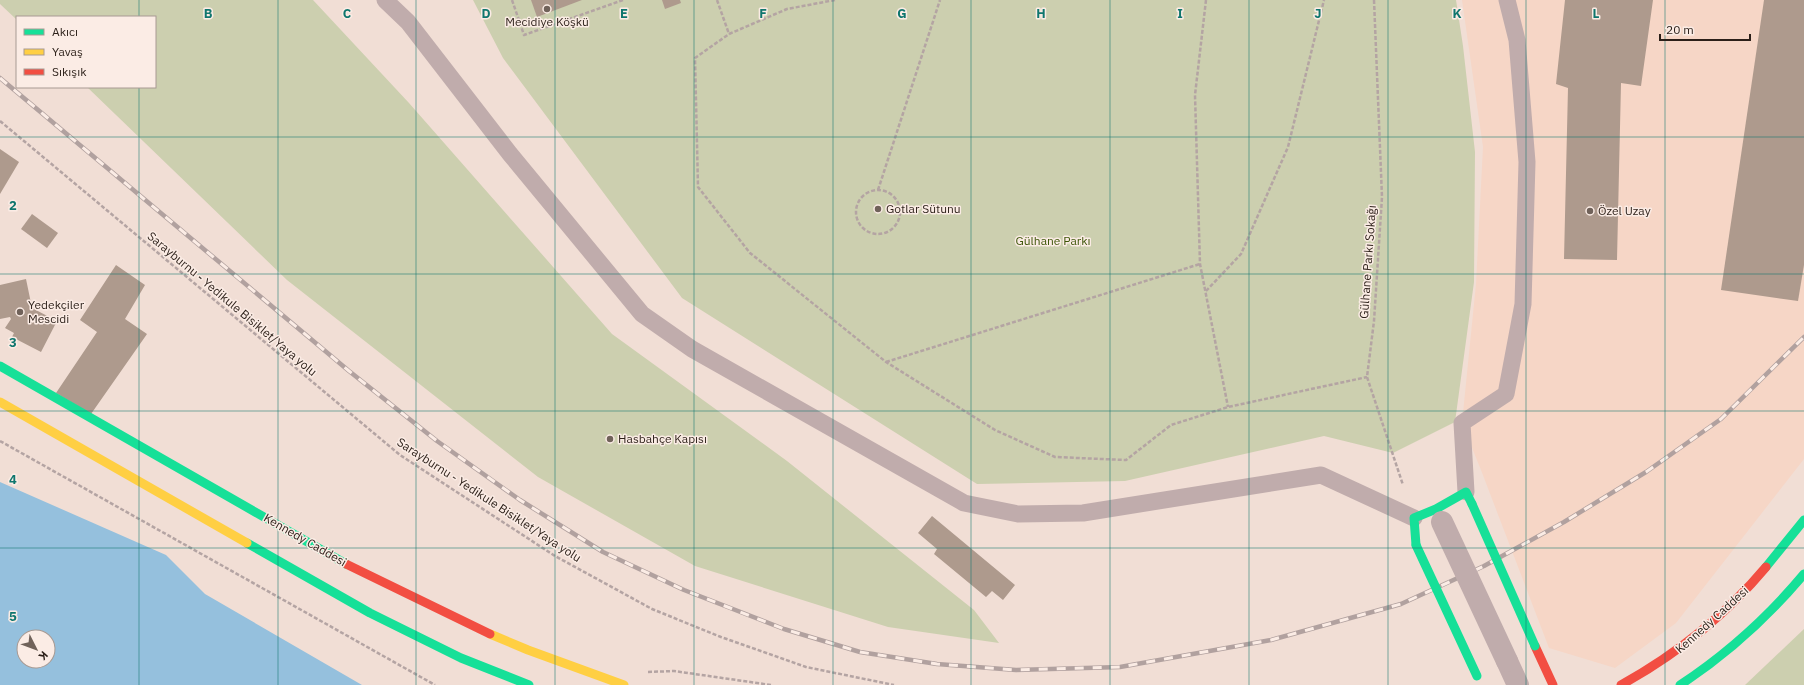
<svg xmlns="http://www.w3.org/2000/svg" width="1804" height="685" font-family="'IBM Plex Sans',sans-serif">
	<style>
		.built { fill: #f6d6c6 }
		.green { fill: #cccfaf }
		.water { fill: #95c0dd; fill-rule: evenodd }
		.building { fill: #ae9a8d }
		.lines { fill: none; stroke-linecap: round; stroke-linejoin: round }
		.path { stroke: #b4a4a3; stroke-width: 2.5; stroke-dasharray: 4 2; stroke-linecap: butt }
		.lane { stroke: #c0acac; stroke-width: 17 }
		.street { stroke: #c0acac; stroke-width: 22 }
		.fast { stroke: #16e098; stroke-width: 9 }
		.slow { stroke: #ffcf43; stroke-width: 9 }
		.jam { stroke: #f24e42; stroke-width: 9 }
		.rail-casing { stroke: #b1a19f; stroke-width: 4.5 }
		.rail { stroke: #fbece5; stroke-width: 3; stroke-dasharray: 9; stroke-linecap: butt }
		.street-bridge { stroke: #c0acac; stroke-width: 22 }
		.fast-bridge { stroke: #16e098; stroke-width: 9 }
		.grid { fill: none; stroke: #0f766e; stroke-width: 1; stroke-opacity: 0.55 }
		.poi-dot { fill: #70625a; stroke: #fbece5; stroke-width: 1.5 }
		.labels { text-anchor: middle; stroke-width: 3; stroke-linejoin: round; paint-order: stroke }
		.poi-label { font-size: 12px; fill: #2b1f18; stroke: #fbece5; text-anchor: start }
		.park-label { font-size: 12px; fill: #3c5507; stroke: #fbece5 }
		.street-label { font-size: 12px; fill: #2b1f18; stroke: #fbece5 }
		.grid-label { font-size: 13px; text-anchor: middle; font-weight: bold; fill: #0f766e; stroke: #fbece5; stroke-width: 3; stroke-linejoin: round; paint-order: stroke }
	</style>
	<rect width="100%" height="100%" fill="#f1ded5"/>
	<path class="built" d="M1462,0H1804V459L1676,623L1615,668L1549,648L1481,470L1462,423L1476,284L1483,147Z"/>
	<g class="green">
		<path d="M0,0H313L409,103L612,334L787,461L974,610L999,643L888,627L695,566L538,477L287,280L87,87H155V17H17V20L0,4Z"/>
		<path d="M473,0H1456L1463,46L1475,152L1474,282L1455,422L1393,453L1324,436L1125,481L977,484L682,298L503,58Z"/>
		<path d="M1804,629V685H1745Z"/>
	</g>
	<path class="water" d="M0,482L166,555L205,594L362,685H0ZM24,637H48V661H24Z"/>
	<g class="building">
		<path d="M531,0H582L537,17Z"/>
		<path d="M662,0H680L681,3L665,9Z"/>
		<path d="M1565,0H1653L1641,86L1621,83L1617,260L1564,259L1568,88L1556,84Z"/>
		<path d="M1764,0H1804V265L1798,301L1721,290Z"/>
		<path d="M0,149L19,162L0,194Z"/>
		<path d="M32,214L58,233L47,248L21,229Z"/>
		<path d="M116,265L145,285L125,319L147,334L91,414L56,393L97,332L80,320Z"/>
		<path d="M26,279L32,308L57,321L41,352L12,337L14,333L5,328L11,319L10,317L0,319V285Z"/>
		<path d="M932,516L1015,585L1003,600L992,591L986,597L934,554L937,549L918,533Z"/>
	</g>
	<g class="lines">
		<g class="path">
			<path d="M512,0L524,35L623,0"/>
			<path d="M717,0L729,34"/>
			<path d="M835,0L787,9L729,34L695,58L698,187L750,253L886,362L995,430L1055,457L1126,460L1171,425L1228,407L1367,377"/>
			<path d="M1206,0L1195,95L1200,264L1228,407"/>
			<path d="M1374,0L1382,197L1374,321L1367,377L1403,485"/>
			<path d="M0,121L400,455L555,556L652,609L721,637L806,667L894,685"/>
			<path d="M878,190L940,0"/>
			<circle cx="878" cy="212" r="22"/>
			<path d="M1206,291L1241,254L1288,147L1324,0"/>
			<path d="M886,362L1200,264"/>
			<path d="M0,441L435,685"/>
			<path d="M648,672L674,671L771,685"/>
		</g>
		<g class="lane">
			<path d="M385,0L408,22L510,154L642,314L692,349L964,503L1018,514L1083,513L1321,475L1414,518"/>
			<path d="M1466,492L1462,423L1506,394L1523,304L1527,162L1517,40L1507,0"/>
		</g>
		<path class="street" d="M1507,661L1518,685"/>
		<g class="fast">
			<path d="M0,366L346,564"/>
			<path d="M247,543L370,613L461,658L529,685"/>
			<path d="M1416,545L1414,518L1436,509L1466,492L1472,504"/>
			<path d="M1766,567L1804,520"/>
			<path d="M1680,685C1727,654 1768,617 1804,574"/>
		</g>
		<g class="slow">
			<path d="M0,402L247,543"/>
			<path d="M490,634L528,650L624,685"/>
		</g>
		<g class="jam">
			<path d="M346,564L490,634"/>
			<path d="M1535,646L1553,685"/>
			<path d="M1621,685C1677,654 1725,616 1766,567"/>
		</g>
		<defs>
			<path id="rail" d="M0,78L349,371L437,441L520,500L603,552L684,590L784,629L860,652L937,664L1016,670L1120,667L1271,640L1401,604L1484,566L1564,522L1646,472L1721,419L1804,337"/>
		</defs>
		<use href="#rail" class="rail-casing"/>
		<use href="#rail" class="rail"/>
		<path class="street-bridge" d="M1442,522L1507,661"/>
		<g class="fast-bridge">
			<path d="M1472,504L1535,646"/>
			<path d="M1416,545L1477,676"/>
		</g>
	</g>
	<path class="grid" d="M139,0V17M278,0V685M416,0V685M555,0V685M694,0V685M833,0V685M971,0V685M1110,0V685M1249,0V685M1388,0V685M1526,0V685M1665,0V685M139,87V685M0,137H1804M0,274H1804M0,411H1804M0,548H1804"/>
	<g class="poi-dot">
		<circle cx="547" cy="9" r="4"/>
		<circle cx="878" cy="209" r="4"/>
		<circle cx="1590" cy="211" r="4"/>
		<circle cx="20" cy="312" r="4"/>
		<circle cx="610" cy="439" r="4"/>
	</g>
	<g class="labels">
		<g class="poi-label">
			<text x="547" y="26" text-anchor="middle">Mecidiye Köşkü</text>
			<text x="886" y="213">Gotlar Sütunu</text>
			<text x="1598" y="215">Özel Uzay</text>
			<text x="28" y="309">Yedekçiler<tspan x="28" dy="14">Mescidi</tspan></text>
			<text x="618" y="443">Hasbahçe Kapısı</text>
		</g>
		<g class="park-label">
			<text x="1053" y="245">Gülhane Parkı</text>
		</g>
		<g class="street-label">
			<text transform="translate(1368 262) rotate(-86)" y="4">Gülhane Parkı Sokağı</text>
			<text transform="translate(232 304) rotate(40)" y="4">Sarayburnu - Yedikule Bisiklet/Yaya yolu</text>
			<text transform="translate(489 500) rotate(33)" y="4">Sarayburnu - Yedikule Bisiklet/Yaya yolu</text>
			<text transform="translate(305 540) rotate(30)" y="4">Kennedy Caddesi</text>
			<text transform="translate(1712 620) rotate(-42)" y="4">Kennedy Caddesi</text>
		</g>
	</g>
	<g class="grid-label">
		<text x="208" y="18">B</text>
		<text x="347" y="18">C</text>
		<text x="486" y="18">D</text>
		<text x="624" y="18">E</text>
		<text x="763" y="18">F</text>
		<text x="902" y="18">G</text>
		<text x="1041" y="18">H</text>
		<text x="1180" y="18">I</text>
		<text x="1318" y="18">J</text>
		<text x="1457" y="18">K</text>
		<text x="1596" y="18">L</text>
		<text x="13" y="210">2</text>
		<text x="13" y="347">3</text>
		<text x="13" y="484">4</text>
		<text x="13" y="621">5</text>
	</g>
	<rect x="16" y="16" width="140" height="72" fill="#fbece5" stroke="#a89a93"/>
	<rect x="24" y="29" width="20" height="6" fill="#16e098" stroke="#a89a93"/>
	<text x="52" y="36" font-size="12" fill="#2b1f18">Akıcı</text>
	<rect x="24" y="49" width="20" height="6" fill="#ffcf43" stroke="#a89a93"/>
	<text x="52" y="56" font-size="12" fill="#2b1f18">Yavaş</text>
	<rect x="24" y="69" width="20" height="6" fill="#f24e42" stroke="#a89a93"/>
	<text x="52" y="76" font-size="12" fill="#2b1f18">Sıkışık</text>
	<g transform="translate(36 649) rotate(132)"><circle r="19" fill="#fbece5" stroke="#a89a93"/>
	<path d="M0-3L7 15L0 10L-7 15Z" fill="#70625a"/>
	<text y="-6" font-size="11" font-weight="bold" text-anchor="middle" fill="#2b1f18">K</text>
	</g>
	<path d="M1660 34v6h90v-6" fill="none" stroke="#2b1f18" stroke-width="2"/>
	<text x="1666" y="34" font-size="12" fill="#2b1f18" stroke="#fbece5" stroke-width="3" paint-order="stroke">20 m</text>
</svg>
